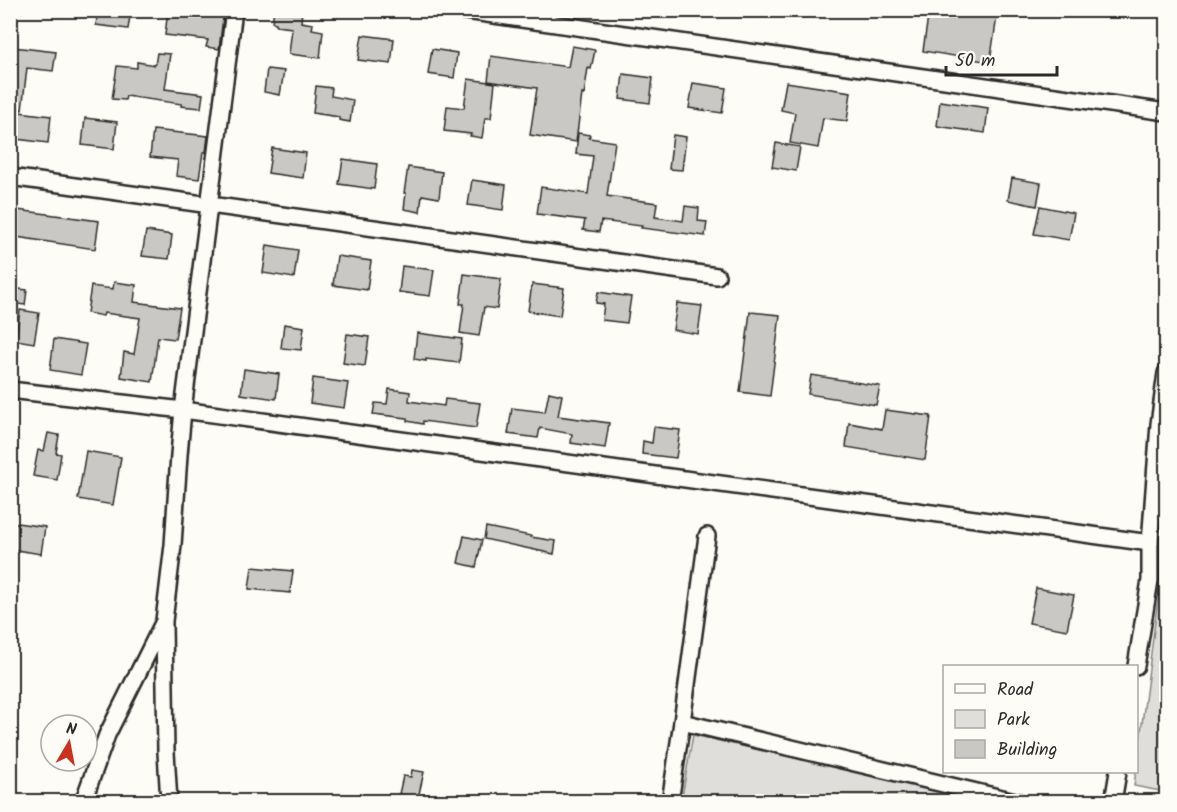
<svg xmlns="http://www.w3.org/2000/svg" width="1177" height="812" font-family="Kalam,sans-serif">
	<style>
		.green { fill: #dfdeda; stroke: #858482; stroke-width: 1.5 }
		.building { fill: #c9c8c4; stroke: #2b2b2b; stroke-width: 1.5 }
		.lines { fill: none; stroke-linecap: round; stroke-linejoin: round }
		.minor-casing { stroke: #2b2b2b; stroke-width: 20 }
		.minor { stroke: #fdfcf7; stroke-width: 15 }
	</style>
	<rect width="100%" height="100%" fill="#fdfcf7"/>
	<filter id="ink" filterUnits="userSpaceOnUse"><feTurbulence type="fractalNoise" baseFrequency=".0167" numOctaves="2"/><feDisplacementMap in="SourceGraphic" scale="12" xChannelSelector="R" yChannelSelector="G"/><feConvolveMatrix kernelMatrix="1 2 1 2 8 2 1 2 1" color-interpolation-filters="sRGB"/></filter>
	<g filter="url(#ink)">
		<g class="green">
			<path d="M1166,536V792L1134,786Z"/>
			<path d="M693,735L986,801L681,802Z"/>
		</g>
		<g class="building">
			<path d="M98,10H131L128,29L96,25Z"/>
			<path d="M168,10H194L212,13L213,10H224L219,49L206,47L208,40L165,35Z"/>
			<path d="M274,10L302,11L301,22L313,24L312,29L323,31L320,58L289,54L292,28L276,26V23L272,22Z"/>
			<path d="M929,10H998L990,62L923,51Z"/>
			<path d="M362,35L394,39L391,64L358,60Z"/>
			<path d="M572,46L595,50L591,69L588,68L584,95L582,94L576,142L530,135L537,88L488,81L491,56L568,67Z"/>
			<path d="M13,47L56,52L53,71L27,68L22,110L10,108V68Z"/>
			<path d="M432,49L457,53L454,78L428,74Z"/>
			<path d="M157,53L170,54L165,89L203,94L201,108L181,106L182,104L126,96L125,100L112,99L117,66L137,68V62L155,65Z"/>
			<path d="M267,69L284,71L280,95L264,92Z"/>
			<path d="M623,74L653,78L650,103L620,99Z"/>
			<path d="M468,79L495,83L491,118H485L482,138L470,136L471,134L444,131L447,106L464,108Z"/>
			<path d="M786,82L851,92L847,121L823,118L818,148L790,143L795,113L781,110Z"/>
			<path d="M693,83L726,88L722,113L689,108Z"/>
			<path d="M316,86L332,88L331,96L353,100L350,122L339,120V117L313,113Z"/>
			<path d="M940,101L988,108L985,133L937,126Z"/>
			<path d="M19,112L51,116L48,143L16,139Z"/>
			<path d="M85,118L117,122L114,149L82,145Z"/>
			<path d="M153,130L208,136L206,152H203L199,179L176,176L178,160L150,157Z"/>
			<path d="M578,133L590,135L589,138L615,142L607,196L657,203L655,217L683,221L685,206L699,208L698,221L707,222L705,236L641,228L642,226L601,221L599,232L583,230L585,220L537,214L541,187L588,194L593,156L576,154Z"/>
			<path d="M673,135L686,137L682,170L669,169Z"/>
			<path d="M776,143L800,147L796,171L772,167Z"/>
			<path d="M272,148L306,153L303,178L268,173Z"/>
			<path d="M343,159L377,164L374,189L339,184Z"/>
			<path d="M408,167L442,172L439,198L422,195L420,212L404,209L406,193H404Z"/>
			<path d="M1012,178L1041,183L1037,206L1008,200Z"/>
			<path d="M472,180L506,185L503,210L468,205Z"/>
			<path d="M1040,206L1074,213L1069,240L1034,234Z"/>
			<path d="M10,209L99,221L95,249L10,236Z"/>
			<path d="M146,231L172,235L169,259L142,256Z"/>
			<path d="M267,245L298,250L294,278L263,273Z"/>
			<path d="M337,256L371,261L367,290L333,285Z"/>
			<path d="M402,266L434,270L430,296L399,292Z"/>
			<path d="M464,274L501,279L497,309L484,307L479,336L460,333L464,304H460Z"/>
			<path d="M114,282L136,285L134,302L180,308L175,339L158,337L152,382L121,377L124,352L134,354L140,318L104,313L103,316L87,313L91,286L113,289Z"/>
			<path d="M532,284L564,288L560,316L528,311Z"/>
			<path d="M10,288L27,290L25,305L10,303Z"/>
			<path d="M598,292L631,297L627,323L602,320L604,304L596,303Z"/>
			<path d="M677,303L702,306L698,334L673,330Z"/>
			<path d="M20,310L39,313L34,343L16,340Z"/>
			<path d="M750,312L780,315L770,396L740,392Z"/>
			<path d="M284,324L304,327L301,350L281,348Z"/>
			<path d="M417,333L462,339L459,363L426,359V361L414,359Z"/>
			<path d="M347,334L369,337L365,366L343,363Z"/>
			<path d="M54,339L86,344L81,375L50,370Z"/>
			<path d="M244,369L279,374L276,399L241,394Z"/>
			<path d="M811,375L880,386L876,405L808,394Z"/>
			<path d="M313,378L348,383L344,408L310,403Z"/>
			<path d="M389,389L410,392L409,401L444,406L445,399L480,403L476,428L423,421V424L407,421V418L373,414L375,403L387,404Z"/>
			<path d="M549,392L562,395L558,416L609,423L605,448L571,443L572,434L540,428L538,438L508,434L512,408L545,412Z"/>
			<path d="M885,410L931,416L925,460L846,447L849,423L882,429Z"/>
			<path d="M654,427L680,430L676,458L642,454L643,441L652,443Z"/>
			<path d="M48,433L59,435L56,453L61,454L57,480L33,476L38,450L44,451Z"/>
			<path d="M86,451L121,457L113,505L78,499Z"/>
			<path d="M10,522L45,527L41,554L10,549Z"/>
			<path d="M486,527L531,536V537L556,541L554,554L484,539Z"/>
			<path d="M464,536L482,540L476,567L458,563Z"/>
			<path d="M252,567L293,571L290,593L249,589Z"/>
			<path d="M1036,588L1074,595L1067,630L1029,623Z"/>
			<path d="M412,770L424,772L418,798L399,794L403,776L411,777Z"/>
		</g>
		<g class="lines">
			<defs>
				<g id="minor">
					<path d="M459,10L1166,112"/>
					<path d="M10,177L717,276"/>
					<path d="M10,390L183,410L1150,543"/>
					<path d="M164,624L166,752L169,802"/>
					<path d="M1136,666L1150,580V543L1159,424L1166,373"/>
					<path d="M682,722L1019,802"/>
					<path d="M83,802L107,735L164,621L173,545L179,455L183,410L234,10"/>
					<path d="M670,802L682,722L707,536"/>
					<path d="M1113,802L1118,772"/>
				</g>
			</defs>
			<use href="#minor" class="minor-casing"/>
			<use href="#minor" class="minor"/>
		</g>
	</g>
	<rect width="1177" height="812" fill="none" stroke="#fdfcf7" stroke-width="36"/>
	<rect x="18" y="18" width="1141" height="776" fill="none" stroke="#2b2b2b" stroke-width="2" filter="url(#ink)"/>
	<rect x="943" y="665" width="195" height="108" fill="#fdfcf7" stroke="#a9a8a5" stroke-width="1.5"/>
	<rect x="955" y="684" width="30" height="9" fill="#fdfcf7" stroke="#a9a8a5" stroke-width="1.5"/>
	<text x="997" y="695" font-size="18" fill="#2b2b2b">Road</text>
	<rect x="955" y="710" width="30" height="18" fill="#dfdeda" stroke="#a9a8a5" stroke-width="1.5"/>
	<text x="997" y="725" font-size="18" fill="#2b2b2b">Park</text>
	<rect x="955" y="740" width="30" height="18" fill="#c9c8c4" stroke="#a9a8a5" stroke-width="1.5"/>
	<text x="997" y="755" font-size="18" fill="#2b2b2b">Building</text>
	<g transform="translate(69 743) rotate(10)"><circle r="28" fill="#fdfcf7" stroke="#a9a8a5" stroke-width="1.5"/>
	<path d="M0-4.5L10 22L0 15L-10 22Z" fill="#c8321e"/>
	<text y="-9" font-size="16" font-weight="bold" text-anchor="middle" fill="#2b2b2b">N</text>
	</g>
	<path d="M946 66v9h111v-9" fill="none" stroke="#2b2b2b" stroke-width="3"/>
	<text x="955" y="66" font-size="18" fill="#2b2b2b" stroke="#fdfcf7" stroke-width="4.5" paint-order="stroke">50 m</text>
</svg>
